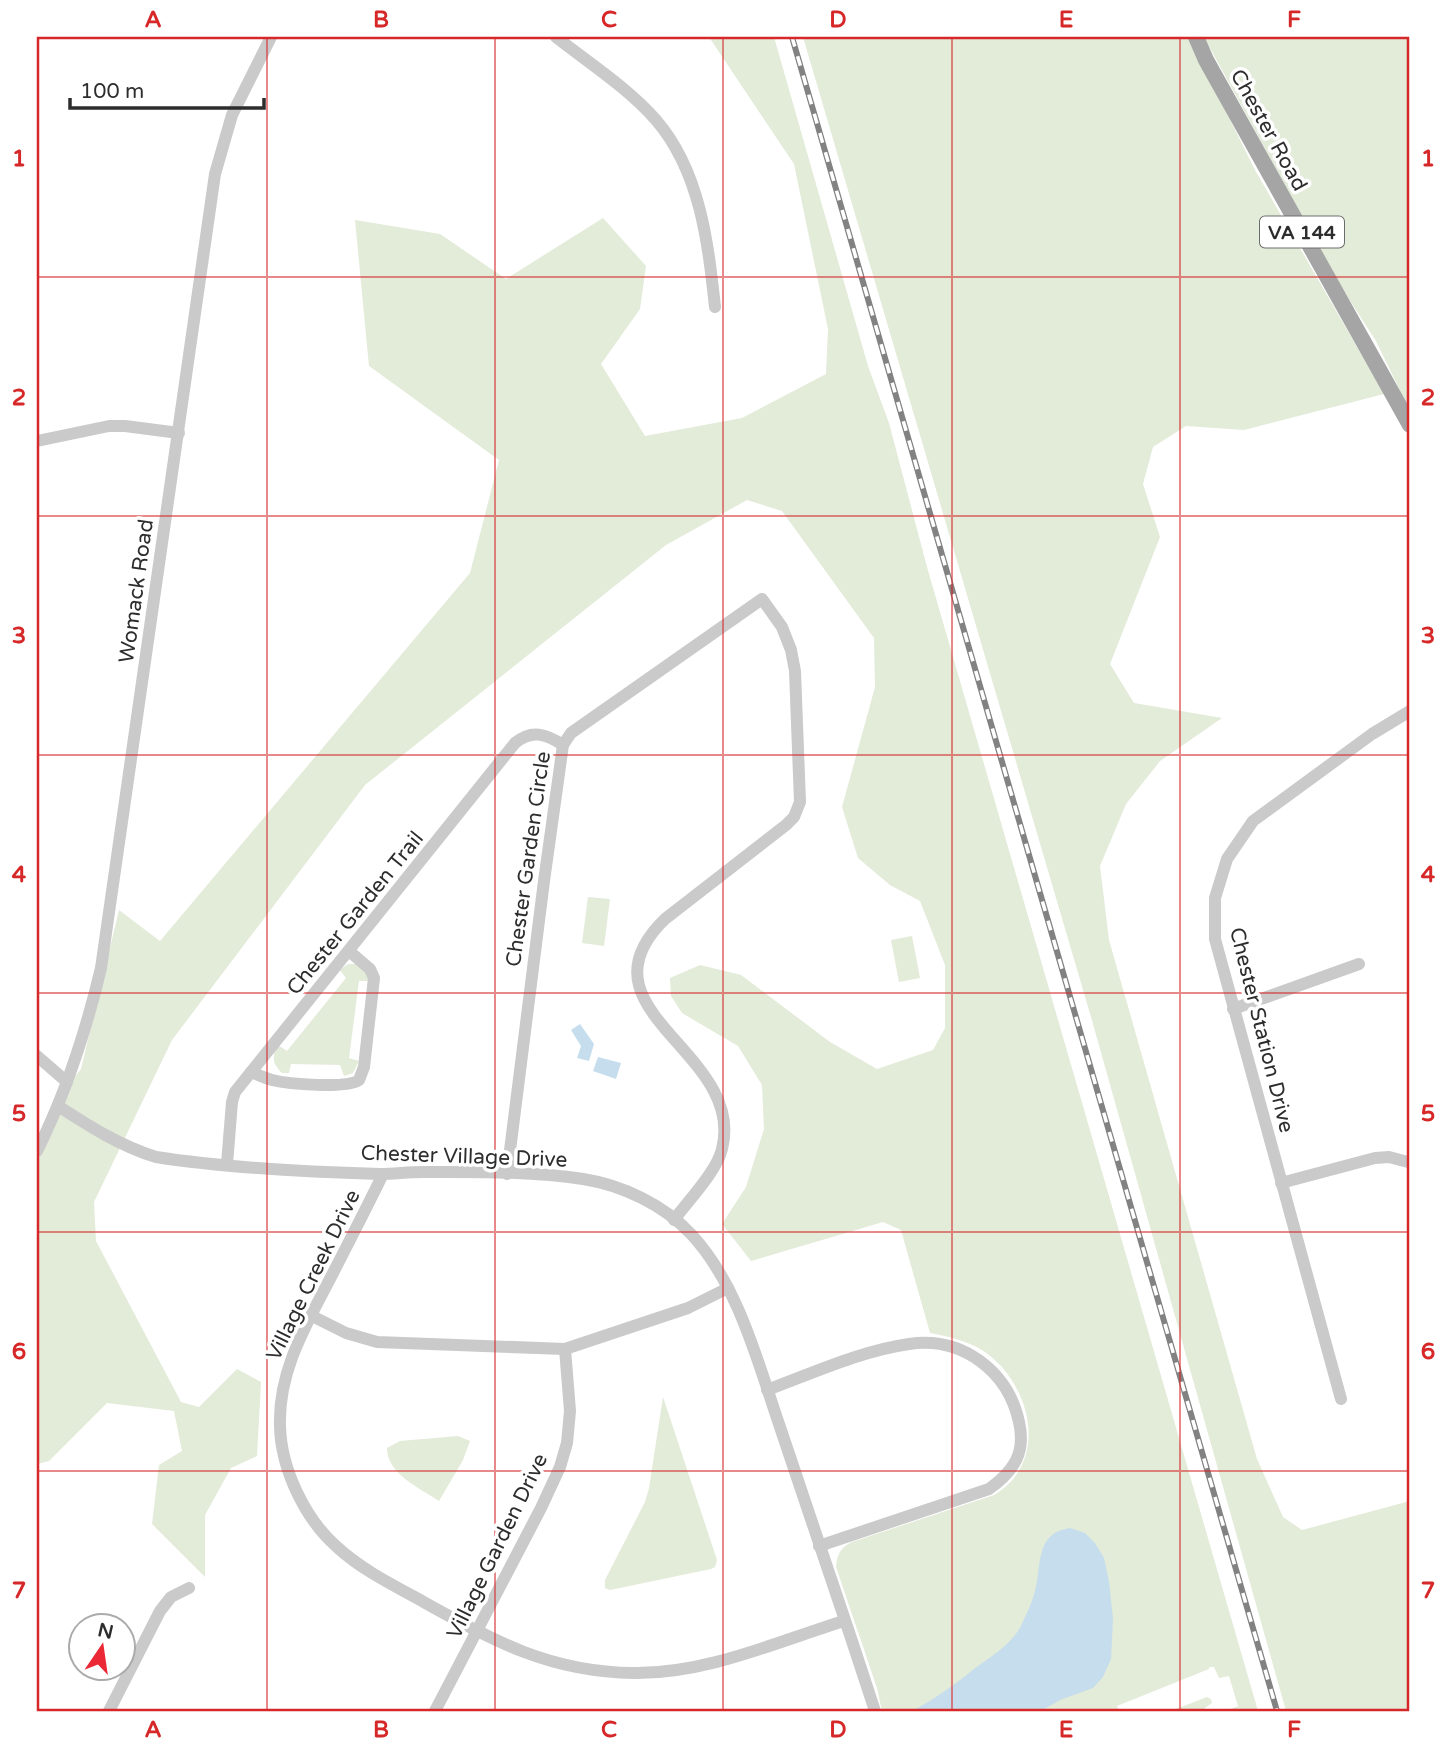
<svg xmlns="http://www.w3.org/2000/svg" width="1447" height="1748" font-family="'Varela Round',sans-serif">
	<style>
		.green { fill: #e3ebd9 }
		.water { fill: #c5ddec }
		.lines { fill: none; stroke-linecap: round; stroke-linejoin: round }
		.minor { stroke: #cacaca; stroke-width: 12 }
		.major { stroke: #a5a5a5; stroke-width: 16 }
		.rail-casing { stroke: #828282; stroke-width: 6 }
		.rail { stroke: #fff; stroke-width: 3.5; stroke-dasharray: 10; stroke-linecap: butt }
		.grid { fill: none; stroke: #d62828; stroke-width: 2; stroke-opacity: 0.55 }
		.labels { text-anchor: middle; stroke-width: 7; stroke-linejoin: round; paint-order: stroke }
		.shield { fill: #fff; stroke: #6c6c6c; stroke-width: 2 }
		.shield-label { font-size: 19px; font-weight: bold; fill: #2d2d2d }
		.street-label { font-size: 21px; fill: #2d2d2d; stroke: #fff }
		.neatline { fill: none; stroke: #d62828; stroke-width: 2.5 }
		.grid-label { font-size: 23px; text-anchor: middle; font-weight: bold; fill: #d62828 }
	</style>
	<rect width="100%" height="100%" fill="#fff"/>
	<g class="green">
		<path d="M709,37H774L868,366L889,423L927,567L1258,1711H1231V1709L1238,1706L1229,1676L1219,1678L1214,1667H1209V1669L1117,1706L1119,1711H1113L1111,1709L1106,1711H882L877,1688L836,1567C837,1554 841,1547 852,1542L994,1495C1051,1461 1031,1382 982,1350C967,1341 947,1336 930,1333L901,1230L883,1222L751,1261L722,1224L746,1187L764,1129L762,1085L738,1046L682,1013L671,996L670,978L700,965L741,975L830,1042L877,1069L933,1050L945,1028V965L920,901L890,885L858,858L842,807L875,687L874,638L782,511L747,500L666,545L365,785L172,1040L94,1202L96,1241L181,1402L199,1407L237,1369L261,1382L257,1456L231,1468L205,1515V1577L152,1524L159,1465L182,1451L174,1411L107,1403L49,1461L37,1464V1153L69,1084L81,1069L119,910L160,941L470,573L499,460L369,366L355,220L440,234L506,279L603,218L646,266L640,309L601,364L645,436L742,418L826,374L828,329L794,164Z"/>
		<path d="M803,37H1189L1255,170L1384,394L1244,430L1186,426L1153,447L1143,484L1160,537L1110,664L1134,703L1222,718L1160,761L1126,804L1100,866L1109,940L1257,1459L1283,1517L1302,1530L1410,1501V1711H1286L1091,1017Z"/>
		<path d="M1204,37H1410V411L1376,341L1336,279Z"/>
		<path d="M588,897L610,899L604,946L582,943Z"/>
		<path d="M912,936L920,978L899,982L891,940Z"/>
		<path d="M348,964H356L369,973L368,981H359L349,1058L359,1061L353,1073L344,1076L340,1065L291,1064L289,1073H282C273,1065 271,1056 278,1045L287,1051L346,978L340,970Z"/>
		<path d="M663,1397L717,1560L715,1567L711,1569L610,1590L605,1588V1580L645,1502L649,1488Z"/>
		<path d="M458,1436L470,1441L463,1460L439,1501C420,1488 387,1474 387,1448L400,1441Z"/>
		<path d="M1207,1697L1211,1699L1212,1703L1205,1708V1711H1171Z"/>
	</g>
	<g class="water">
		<path d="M580,1024L594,1044L589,1061L577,1058L581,1046L571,1030Z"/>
		<path d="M598,1057L621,1063L616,1079L593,1071Z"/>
		<path d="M1070,1528L1085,1533L1095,1543L1104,1558L1109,1581L1113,1619L1111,1659L1103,1677L1093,1688L1060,1700L1041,1711H912C935,1699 954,1685 974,1669C991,1656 1010,1646 1021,1626C1026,1615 1032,1603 1035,1591C1042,1564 1035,1533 1070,1528Z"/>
	</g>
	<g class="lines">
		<g class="minor">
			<path d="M556,37C589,63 628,88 656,120C700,171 708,242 715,307"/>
			<path d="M37,441L109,426H125L179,433"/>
			<path d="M1233,1009L1359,964"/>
			<path d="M37,1056L67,1082"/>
			<path d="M251,1072C258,1075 265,1078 272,1080C288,1084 347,1089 359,1080L364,1067L374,978L370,969L349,951"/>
			<path d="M58,1106C89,1126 120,1146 156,1157C226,1168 309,1172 380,1174C394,1174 408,1172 423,1172C475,1172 531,1171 583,1179C622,1185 664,1205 691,1234C738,1284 758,1363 780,1427C812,1521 844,1616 875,1711"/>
			<path d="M37,1151C66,1093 86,1031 101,968L215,174L232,115L271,37"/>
			<path d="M227,1164L232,1102L235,1092L515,743C532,729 546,734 563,745"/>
			<path d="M383,1174C367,1207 350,1240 333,1273C308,1322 278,1369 280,1426C281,1469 305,1519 337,1547C362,1570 393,1585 422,1601C494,1641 549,1672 634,1673C706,1674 776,1642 844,1621"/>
			<path d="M507,1174L544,881L563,745L571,733L762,599L782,627L791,650L795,671L800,802L794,817L786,825L665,919C571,1010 747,1052 722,1149C717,1171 688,1201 674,1220"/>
			<path d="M1281,1183L1375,1158L1389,1157L1408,1162"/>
			<path d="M312,1316L346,1333L377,1342L565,1349L688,1308L728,1288"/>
			<path d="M767,1390C813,1373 860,1351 909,1344C962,1336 1008,1371 1019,1422C1026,1453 1014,1471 989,1489L819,1546"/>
			<path d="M1341,1399L1215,939V898L1227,859L1253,821L1372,734L1410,711"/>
			<path d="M109,1711L160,1611L171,1597L189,1588"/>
			<path d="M435,1711L541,1508L560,1467L567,1443L570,1411L565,1349"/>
		</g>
		<path class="major" d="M1196,37L1206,60L1410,425"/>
		<defs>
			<path id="rail" d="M792,37L1277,1711"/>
		</defs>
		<use href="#rail" class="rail-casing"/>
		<use href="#rail" class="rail"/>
	</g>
	<path class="grid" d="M267,37V1711M495,37V1711M723,37V1711M952,37V1711M1180,37V1711M37,277H1410M37,516H1410M37,755H1410M37,993H1410M37,1232H1410M37,1471H1410"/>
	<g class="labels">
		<rect class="shield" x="1260" y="216.5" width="84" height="31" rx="5"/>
		<g class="shield-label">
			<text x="1302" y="239">VA 144</text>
		</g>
		<g class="street-label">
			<text transform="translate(1269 130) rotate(61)" y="7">Chester Road</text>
			<text transform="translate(136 591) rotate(-82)" y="7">Womack Road</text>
			<text transform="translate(528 859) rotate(-82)" y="7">Chester Garden Circle</text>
			<text transform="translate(355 913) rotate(-51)" y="7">Chester Garden Trail</text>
			<text transform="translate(1262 1030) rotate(76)" y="7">Chester Station Drive</text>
			<text transform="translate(464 1156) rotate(2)" y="7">Chester Village Drive</text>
			<text transform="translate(313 1275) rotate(-64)" y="7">Village Creek Drive</text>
			<text transform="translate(497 1546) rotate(-64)" y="7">Village Garden Drive</text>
		</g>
	</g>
	<rect width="1447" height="1748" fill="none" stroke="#ffffff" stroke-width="77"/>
	<g transform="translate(102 1647) rotate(13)"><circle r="33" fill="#ffffff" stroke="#ababab" stroke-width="2"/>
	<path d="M0-5L12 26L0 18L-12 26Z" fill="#ea2836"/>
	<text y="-10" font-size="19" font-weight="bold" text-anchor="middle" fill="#2d2d2d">N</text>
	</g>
	<path d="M70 98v10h194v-10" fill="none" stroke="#2d2d2d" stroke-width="3.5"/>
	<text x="80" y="98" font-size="21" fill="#2d2d2d" stroke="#ffffff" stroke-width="5" paint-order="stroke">100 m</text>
	<rect x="38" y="38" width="1370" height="1672" class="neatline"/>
	<g class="grid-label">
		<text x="153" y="27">A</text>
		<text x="381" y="27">B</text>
		<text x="609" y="27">C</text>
		<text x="838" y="27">D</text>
		<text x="1066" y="27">E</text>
		<text x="1294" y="27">F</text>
		<text x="19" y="166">1</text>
		<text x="1428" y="166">1</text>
		<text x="19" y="405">2</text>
		<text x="1428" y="405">2</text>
		<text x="19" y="643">3</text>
		<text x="1428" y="643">3</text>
		<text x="19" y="882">4</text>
		<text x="1428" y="882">4</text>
		<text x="19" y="1121">5</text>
		<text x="1428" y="1121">5</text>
		<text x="19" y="1359">6</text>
		<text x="1428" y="1359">6</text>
		<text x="19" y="1598">7</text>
		<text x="1428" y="1598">7</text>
		<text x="153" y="1737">A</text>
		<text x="381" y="1737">B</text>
		<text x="609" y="1737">C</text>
		<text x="838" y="1737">D</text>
		<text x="1066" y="1737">E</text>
		<text x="1294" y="1737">F</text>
	</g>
</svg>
